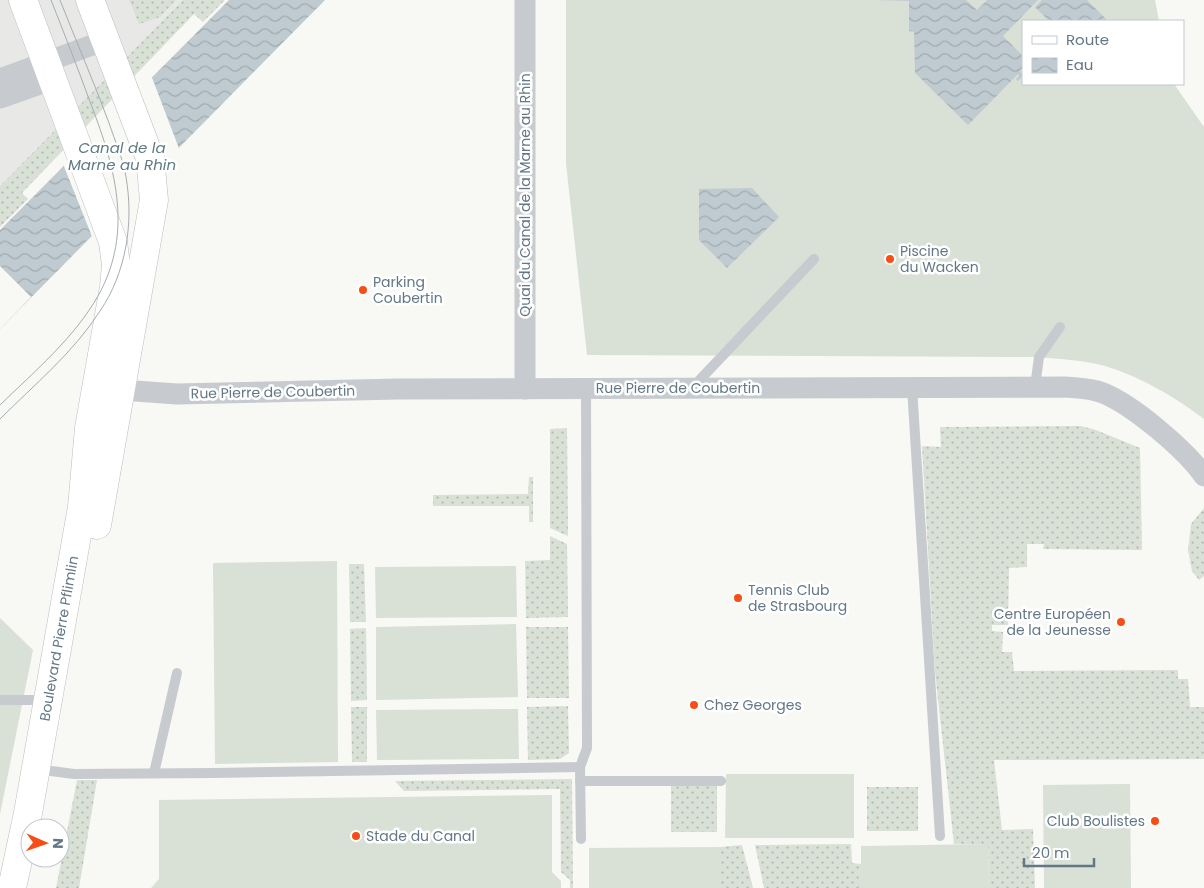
<svg xmlns="http://www.w3.org/2000/svg" width="1204" height="888" font-family="Poppins,sans-serif">
	<style>
		.built { fill: #e8e9e7 }
		.grass { fill: url(#grass-dots) }
		.pitch { fill: #d9e0d5 }
		.water { fill: url(#water-waves) }
		.pier { fill: #f8f8f4 }
		.lines { fill: none; stroke-linecap: round; stroke-linejoin: round }
		.secondary-casing { stroke: #b9bec3; stroke-width: 29 }
		.service { stroke: #c7cbcf; stroke-width: 10 }
		.minor { stroke: #c7cbcf; stroke-width: 21 }
		.secondary { stroke: #fff; stroke-width: 28 }
		.tram { stroke: #a6adb3; stroke-width: 1 }
		.poi-dot { fill: #f64e16; stroke: #fff; stroke-width: 2 }
		.labels { text-anchor: middle; stroke-width: 5; stroke-linejoin: round; paint-order: stroke }
		.street-label { font-size: 14px; fill: #637789; stroke: #fff }
		.poi-label { font-size: 14px; fill: #637789; stroke: #fff; text-anchor: start }
		.water-label { font-size: 15px; font-style: italic; fill: #5f7a84; stroke: #fff }
	</style>
	<defs>
		<pattern id="grass-dots" width="8" height="8" patternUnits="userSpaceOnUse" patternTransform="scale(1.25)"><rect width="8" height="8" fill="#d9e0d5"/><path d="M2 2h.1M6 6h.1" fill="none" stroke="#b4bab3" stroke-width="1.8" stroke-linecap="round"/></pattern>
		<pattern id="water-waves" width="16" height="10" patternUnits="userSpaceOnUse" patternTransform="scale(1.25)"><rect width="16" height="10" fill="#c0cbd1"/><path d="M0 5q4-4 8 0t8 0" fill="none" stroke="#a0aaaf"/></pattern>
	</defs>
	<rect width="100%" height="100%" fill="#f8f8f4"/>
	<path class="built" d="M0,0H183L0,186Z"/>
	<g class="grass">
		<path d="M129,0H176L160,17L139,24Z"/>
		<path d="M183,0H225L203,22L194,14L22,193L28,199L0,227V186Z"/>
		<path d="M1081,426L1096,430L1140,448L1142,550L1043,549L1044,544H1027V567L1009,568L1008,625H992V631L1003,632L1002,652H1012L1014,671L1178,670V679H1188L1190,707H1204V759L994,760L1002,830L1033,829L1035,888H989L988,844H954L935,672L922,446L941,447L940,427Z"/>
		<path d="M567,428L568,536L550,528V429Z"/>
		<path d="M529,477H533V522H529V506H433V495L528,494Z"/>
		<path d="M1204,508V576L1199,580L1192,571L1188,550L1191,524Z"/>
		<path d="M550,536L567,544L568,617L526,618L525,561L550,560Z"/>
		<path d="M349,564H364L366,622H350Z"/>
		<path d="M526,627H568L569,698H527Z"/>
		<path d="M366,628L367,700L351,701L350,629Z"/>
		<path d="M568,706L569,753L560,759L528,760L527,707Z"/>
		<path d="M351,707H367V762H352Z"/>
		<path d="M572,779L573,888H570V880L561,872L560,789L404,791L395,781Z"/>
		<path d="M77,780H97L79,888H56Z"/>
		<rect x="671" y="786" width="46" height="46"/>
		<rect x="867" y="787" width="51" height="44"/>
		<path d="M851,844L852,863L861,864V888H764L755,845Z"/>
		<path d="M742,845L753,888H720V847Z"/>
	</g>
	<g class="pitch">
		<path d="M566,0H1155L1159,21H1023V84H1174L1204,127V419C1175,397 1136,374 1101,365C1081,360 1059,359 1039,357L587,355L566,163Z"/>
		<path d="M337,561L338,762L215,764L213,563Z"/>
		<path d="M516,566L517,617L376,618L375,567Z"/>
		<path d="M0,618L33,650L0,814Z"/>
		<path d="M516,624L518,697L376,700V627Z"/>
		<path d="M518,709L519,759L377,760L376,710Z"/>
		<path d="M726,774H854V838H725Z"/>
		<path d="M1130,784L1131,888H1044L1043,785Z"/>
		<path d="M552,795V872L561,881V888H151L159,879V800Z"/>
		<path d="M988,844L989,888H861V846Z"/>
		<path d="M720,847V888H589V848Z"/>
	</g>
	<g class="water">
		<path d="M229,0H325L0,329V230Z"/>
		<path d="M875,0H966L977,10L987,0H1038L1003,36L1023,56V68L1020,71L1023,76L1018,81L1016,79L1019,76L1018,74L968,125L915,73L914,32L909,31V1Z"/>
		<path d="M1042,0H1087L1108,21H1049L1035,7Z"/>
		<path d="M752,188L779,217L727,268L699,240V189Z"/>
	</g>
	<g class="pier">
		<path d="M151,75L180,151L93,239L63,164Z"/>
		<path d="M0,266L31,297L0,329Z"/>
	</g>
	<g class="lines">
		<defs>
			<g id="secondary">
				<path d="M90,0L150,158L154,200L97,525"/>
				<path id="s1" d="M12,888L28,813L82,507L89,428L114,287L116,265L113,242L23,0"/>
			</g>
		</defs>
		<use href="#secondary" class="secondary-casing"/>
		<g class="service">
			<path d="M693,387L814,259"/>
			<path d="M912,387L940,836"/>
			<path d="M1035,387L1039,357L1060,327"/>
			<path d="M0,700H46"/>
			<path d="M51,771L74,774L215,773L580,767"/>
			<path d="M154,773L177,673"/>
			<path d="M580,781H721"/>
			<path d="M581,839L580,767L587,748L586,389"/>
		</g>
		<g class="minor">
			<path d="M0,79L106,40"/>
			<path d="M0,98L54,79"/>
			<path d="M107,389L177,394L398,389L1065,387C1077,388 1091,388 1103,393C1133,405 1186,450 1204,476"/>
			<path d="M525,389V0"/>
		</g>
		<use href="#secondary" class="secondary"/>
		<g class="tram">
			<path d="M0,405C35,371 74,338 98,296C135,230 114,164 89,99C77,66 64,33 51,0"/>
			<path d="M0,419C34,385 74,352 100,311C126,273 134,223 126,177C123,159 115,141 109,123C94,82 76,41 60,0"/>
		</g>
	</g>
	<g class="poi-dot">
		<circle cx="890" cy="259" r="5"/>
		<circle cx="363" cy="290" r="5"/>
		<circle cx="738" cy="598" r="5"/>
		<circle cx="1121" cy="622" r="5"/>
		<circle cx="694" cy="705" r="5"/>
		<circle cx="1155" cy="821" r="5"/>
		<circle cx="356" cy="836" r="5"/>
	</g>
	<g class="labels">
		<g class="street-label">
			<text transform="translate(525 195) rotate(-90)" y="5">Quai du Canal de la Marne au Rhin</text>
			<text x="678" y="393">Rue Pierre de Coubertin</text>
			<text transform="translate(273 392) rotate(-1)" y="5">Rue Pierre de Coubertin</text>
			<text dy="5" stroke="none"><textPath href="#s1" startOffset="254">Boulevard Pierre Pflimlin</textPath></text>
		</g>
		<g class="poi-label">
			<text x="900" y="256">Piscine<tspan x="900" dy="16">du Wacken</tspan></text>
			<text x="373" y="287">Parking<tspan x="373" dy="16">Coubertin</tspan></text>
			<text x="748" y="595">Tennis Club<tspan x="748" dy="16">de Strasbourg</tspan></text>
			<text x="1111" y="619" text-anchor="end">Centre Européen<tspan x="1111" dy="16">de la Jeunesse</tspan></text>
			<text x="704" y="710">Chez Georges</text>
			<text x="1145" y="826" text-anchor="end">Club Boulistes</text>
			<text x="366" y="841">Stade du Canal</text>
		</g>
		<g class="water-label">
			<text x="122" y="153">Canal de la<tspan x="122" dy="17">Marne au Rhin</tspan></text>
		</g>
	</g>
	<rect x="1022" y="20" width="162" height="65" fill="#ffffff" stroke="#c1c9d0"/>
	<rect x="1032" y="36" width="25" height="8" fill="#ffffff" stroke="#c1c9d0"/>
	<text x="1066" y="45" font-size="15" fill="#637789">Route</text>
	<rect x="1032" y="58" width="25" height="15" fill="url(#water-waves)" stroke="#c1c9d0"/>
	<text x="1066" y="70" font-size="15" fill="#637789">Eau</text>
	<g transform="translate(45 843) rotate(92)"><circle r="24" fill="#ffffff" stroke="#c1c9d0"/>
	<path d="M0-4L9 19L0 12L-9 19Z" fill="#f64e16"/>
	<text y="-8" font-size="14" font-weight="bold" text-anchor="middle" fill="#637789">N</text>
	</g>
	<path d="M1024 858v8h70v-8" fill="none" stroke="#637789" stroke-width="2.5"/>
	<text x="1032" y="858" font-size="15" fill="#637789" stroke="#ffffff" stroke-width="4" paint-order="stroke">20 m</text>
</svg>
